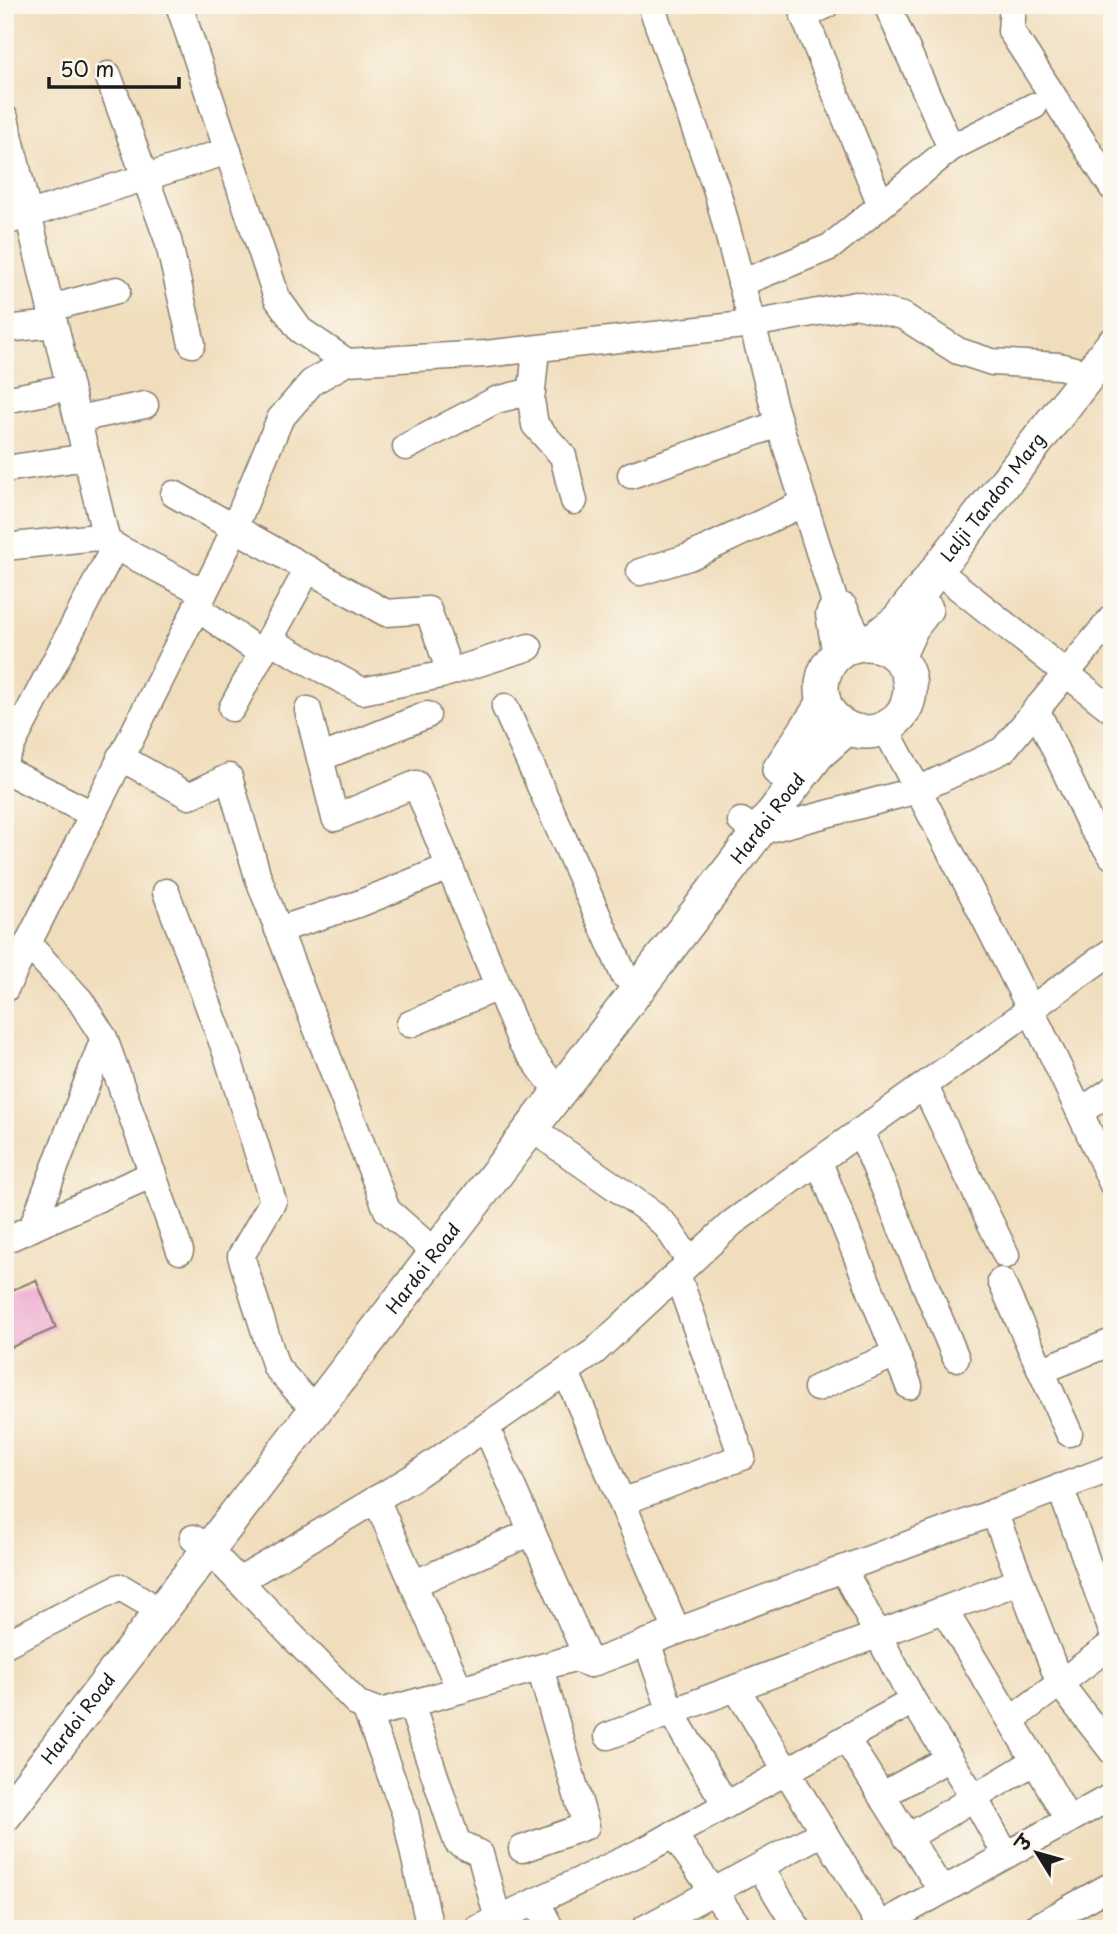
<svg xmlns="http://www.w3.org/2000/svg" width="1117" height="1934" font-family="'Playpen Sans','Playpen Sans Deva',sans-serif">
	<style>
		.building { fill: #efaad1 }
		.lines { fill: none; stroke-linecap: round; stroke-linejoin: round }
		.minor-casing { stroke: #867c6c; stroke-width: 29 }
		.major-casing { stroke: #867c6c; stroke-width: 36 }
		.minor { stroke: #fff; stroke-width: 26 }
		.major { stroke: #fff; stroke-width: 33 }
		.labels { text-anchor: middle; stroke-width: 6; stroke-linejoin: round; paint-order: stroke }
		.street-label { font-size: 18px; fill: #1c1c1c; stroke: #fbf7ec }
	</style>
	<rect width="100%" height="100%" fill="#fbf7ec"/>
	<filter id="ink" filterUnits="userSpaceOnUse"><feTurbulence type="fractalNoise" baseFrequency=".0143" numOctaves="2"/><feDisplacementMap in="SourceGraphic" scale="14" xChannelSelector="R" yChannelSelector="G"/><feConvolveMatrix kernelMatrix="1 2 1 2 8 2 1 2 1" color-interpolation-filters="sRGB"/></filter>
	<filter id="wash" filterUnits="userSpaceOnUse"><feTurbulence type="fractalNoise" baseFrequency=".00686" numOctaves="4" result="noise"/><feDisplacementMap in="SourceGraphic" scale="28" xChannelSelector="R" yChannelSelector="G"/><feGaussianBlur stdDeviation="1.57" result="paint"/><feColorMatrix in="noise" values="0 0 0 0 0 0 0 0 0 0 0 0 0 0 0 0 0 1.4 0 .05"/><feComposite in="paint" operator="in"/></filter>
	<g filter="url(#wash)">
		<rect width="100%" height="100%" fill="#f0ddbc"/>
		<g id="blocks">
			<path class="building" d="M36,1280L56,1328L5,1350V1293Z"/>
		</g>
	</g>
	<g filter="url(#ink)">
		<use href="#blocks" fill-opacity="0" stroke="#867c6c" stroke-width="2"/>
		<g class="lines">
			<defs>
				<g id="minor">
					<path d="M179,5L277,298L300,330L347,362"/>
					<path d="M651,5L717,191L774,407L835,603L844,607L861,643"/>
					<path d="M826,5L804,16L881,205"/>
					<path d="M887,5L951,148"/>
					<path d="M1013,5L1011,31L1112,187"/>
					<path d="M108,75L168,240L192,344"/>
					<path d="M5,118L107,542"/>
					<path d="M5,222L228,151"/>
					<path d="M741,283L830,247L951,148L1034,106"/>
					<path d="M51,308L117,290"/>
					<path d="M5,329L54,324"/>
					<path d="M536,349L531,400L535,425L563,456L574,501"/>
					<path d="M5,400L70,387"/>
					<path d="M78,419L145,405"/>
					<path d="M406,447L496,400L532,391"/>
					<path d="M5,469L87,457"/>
					<path d="M631,475L779,424"/>
					<path d="M174,494L386,613L428,610L450,672"/>
					<path d="M5,547L97,537L204,593"/>
					<path d="M640,572L689,557L804,503"/>
					<path d="M948,579L1112,710"/>
					<path d="M835,603L829,614L836,655"/>
					<path d="M196,607L261,653"/>
					<path d="M269,640L362,691L441,675L529,647"/>
					<path d="M505,707L624,975"/>
					<path d="M232,708L308,569"/>
					<path d="M1036,709L1091,826L1112,856"/>
					<path d="M308,710L335,818L416,784L521,1042L546,1076L561,1088"/>
					<path d="M885,728C965,878 1043,1028 1112,1183"/>
					<path d="M120,757L189,796L229,777L258,877L387,1210L421,1240"/>
					<path d="M5,758L115,546"/>
					<path d="M320,758L427,715"/>
					<path d="M5,770L92,814"/>
					<path d="M741,821L758,832L918,790L1003,750L1112,618"/>
					<path d="M166,892L227,1055L273,1201L241,1256L276,1367L302,1396"/>
					<path d="M278,930L361,903L449,867"/>
					<path d="M28,944L80,1000L104,1038L180,1251"/>
					<path d="M5,989L223,555L280,419L312,382L347,362L485,354L752,324L856,305L903,316L958,351L992,362L1059,366L1090,374"/>
					<path d="M410,1024L498,987"/>
					<path d="M925,1087L1006,1255"/>
					<path d="M1080,1112L1112,1090"/>
					<path d="M531,1128L652,1213L667,1227L690,1262"/>
					<path d="M861,1133L956,1358"/>
					<path d="M819,1162L909,1386"/>
					<path d="M32,1228L104,1038"/>
					<path d="M5,1240L153,1174"/>
					<path d="M1001,1281L1069,1433"/>
					<path d="M1043,1370L1112,1342"/>
					<path d="M566,1372L677,1631"/>
					<path d="M817,1388L896,1354"/>
					<path d="M486,1427L590,1664"/>
					<path d="M1060,1487L1112,1631"/>
					<path d="M376,1499L460,1690"/>
					<path d="M622,1502L742,1457L677,1274"/>
					<path d="M994,1512L1060,1684L1112,1751"/>
					<path d="M193,1538L209,1550L358,1704L381,1712L574,1658L590,1664L1112,1468"/>
					<path d="M843,1569L913,1701L975,1799L1006,1855"/>
					<path d="M239,1581L412,1478L594,1352L732,1223L1112,951"/>
					<path d="M413,1584L532,1532"/>
					<path d="M647,1642L671,1712L726,1805"/>
					<path d="M5,1644L120,1587L144,1601"/>
					<path d="M736,1688L880,1925"/>
					<path d="M411,1704L457,1842L480,1854L498,1919"/>
					<path d="M365,1707L405,1813L430,1929"/>
					<path d="M1011,1720L1112,1644"/>
					<path d="M608,1736L1020,1581"/>
					<path d="M846,1739L942,1891"/>
					<path d="M1035,1761L1068,1820"/>
					<path d="M881,1796L949,1758"/>
					<path d="M673,1834L740,1929"/>
					<path d="M907,1838L1035,1761L944,1610"/>
					<path d="M522,1849L586,1826L540,1668"/>
					<path d="M760,1867L798,1929"/>
					<path d="M536,1901L551,1929"/>
					<path d="M477,1929L647,1849L913,1701"/>
					<path d="M644,1929L823,1832"/>
					<path d="M874,1929L1112,1796"/>
					<path d="M1033,1929L1112,1885"/>
				</g>
				<g id="major">
					<path id="s1" d="M869,643L898,620L1112,345"/>
					<circle cx="866" cy="688" r="44"/>
					<path d="M898,657L912,627L926,609"/>
					<path d="M779,770L823,704"/>
					<path id="s2" d="M5,1815L818,754L846,729"/>
				</g>
			</defs>
			<use href="#minor" class="minor-casing"/>
			<use href="#major" class="major-casing"/>
			<use href="#minor" class="minor"/>
			<use href="#major" class="major"/>
		</g>
	</g>
	<g class="labels">
		<g class="street-label">
			<text dy="6" stroke="none"><textPath href="#s1" startOffset="192">Lalji Tandon Marg</textPath></text>
			<text dy="6" stroke="none"><textPath href="#s2" startOffset="1255">Hardoi Road</textPath></text>
			<text dy="6" stroke="none"><textPath href="#s2" startOffset="688">Hardoi Road</textPath></text>
			<text dy="6" stroke="none"><textPath href="#s2" startOffset="121">Hardoi Road</textPath></text>
		</g>
	</g>
	<rect width="1117" height="1934" fill="none" stroke="#fbf7ec" stroke-width="28"/>
	<g transform="translate(1037 1853) rotate(307)" stroke="#fbf7ec" stroke-width="5" paint-order="stroke">
	<path d="M0-5L12 26L0 18L-12 26Z" fill="#1c1c1c"/>
	<text y="-10" font-size="19" font-weight="bold" text-anchor="middle" fill="#1c1c1c">उ</text>
	</g>
	<path d="M49 77v10h130v-10" fill="none" stroke="#1c1c1c" stroke-width="3.5"/>
	<text x="60" y="77" font-size="21" fill="#1c1c1c" stroke="#fbf7ec" stroke-width="5" paint-order="stroke">50 m</text>
</svg>
